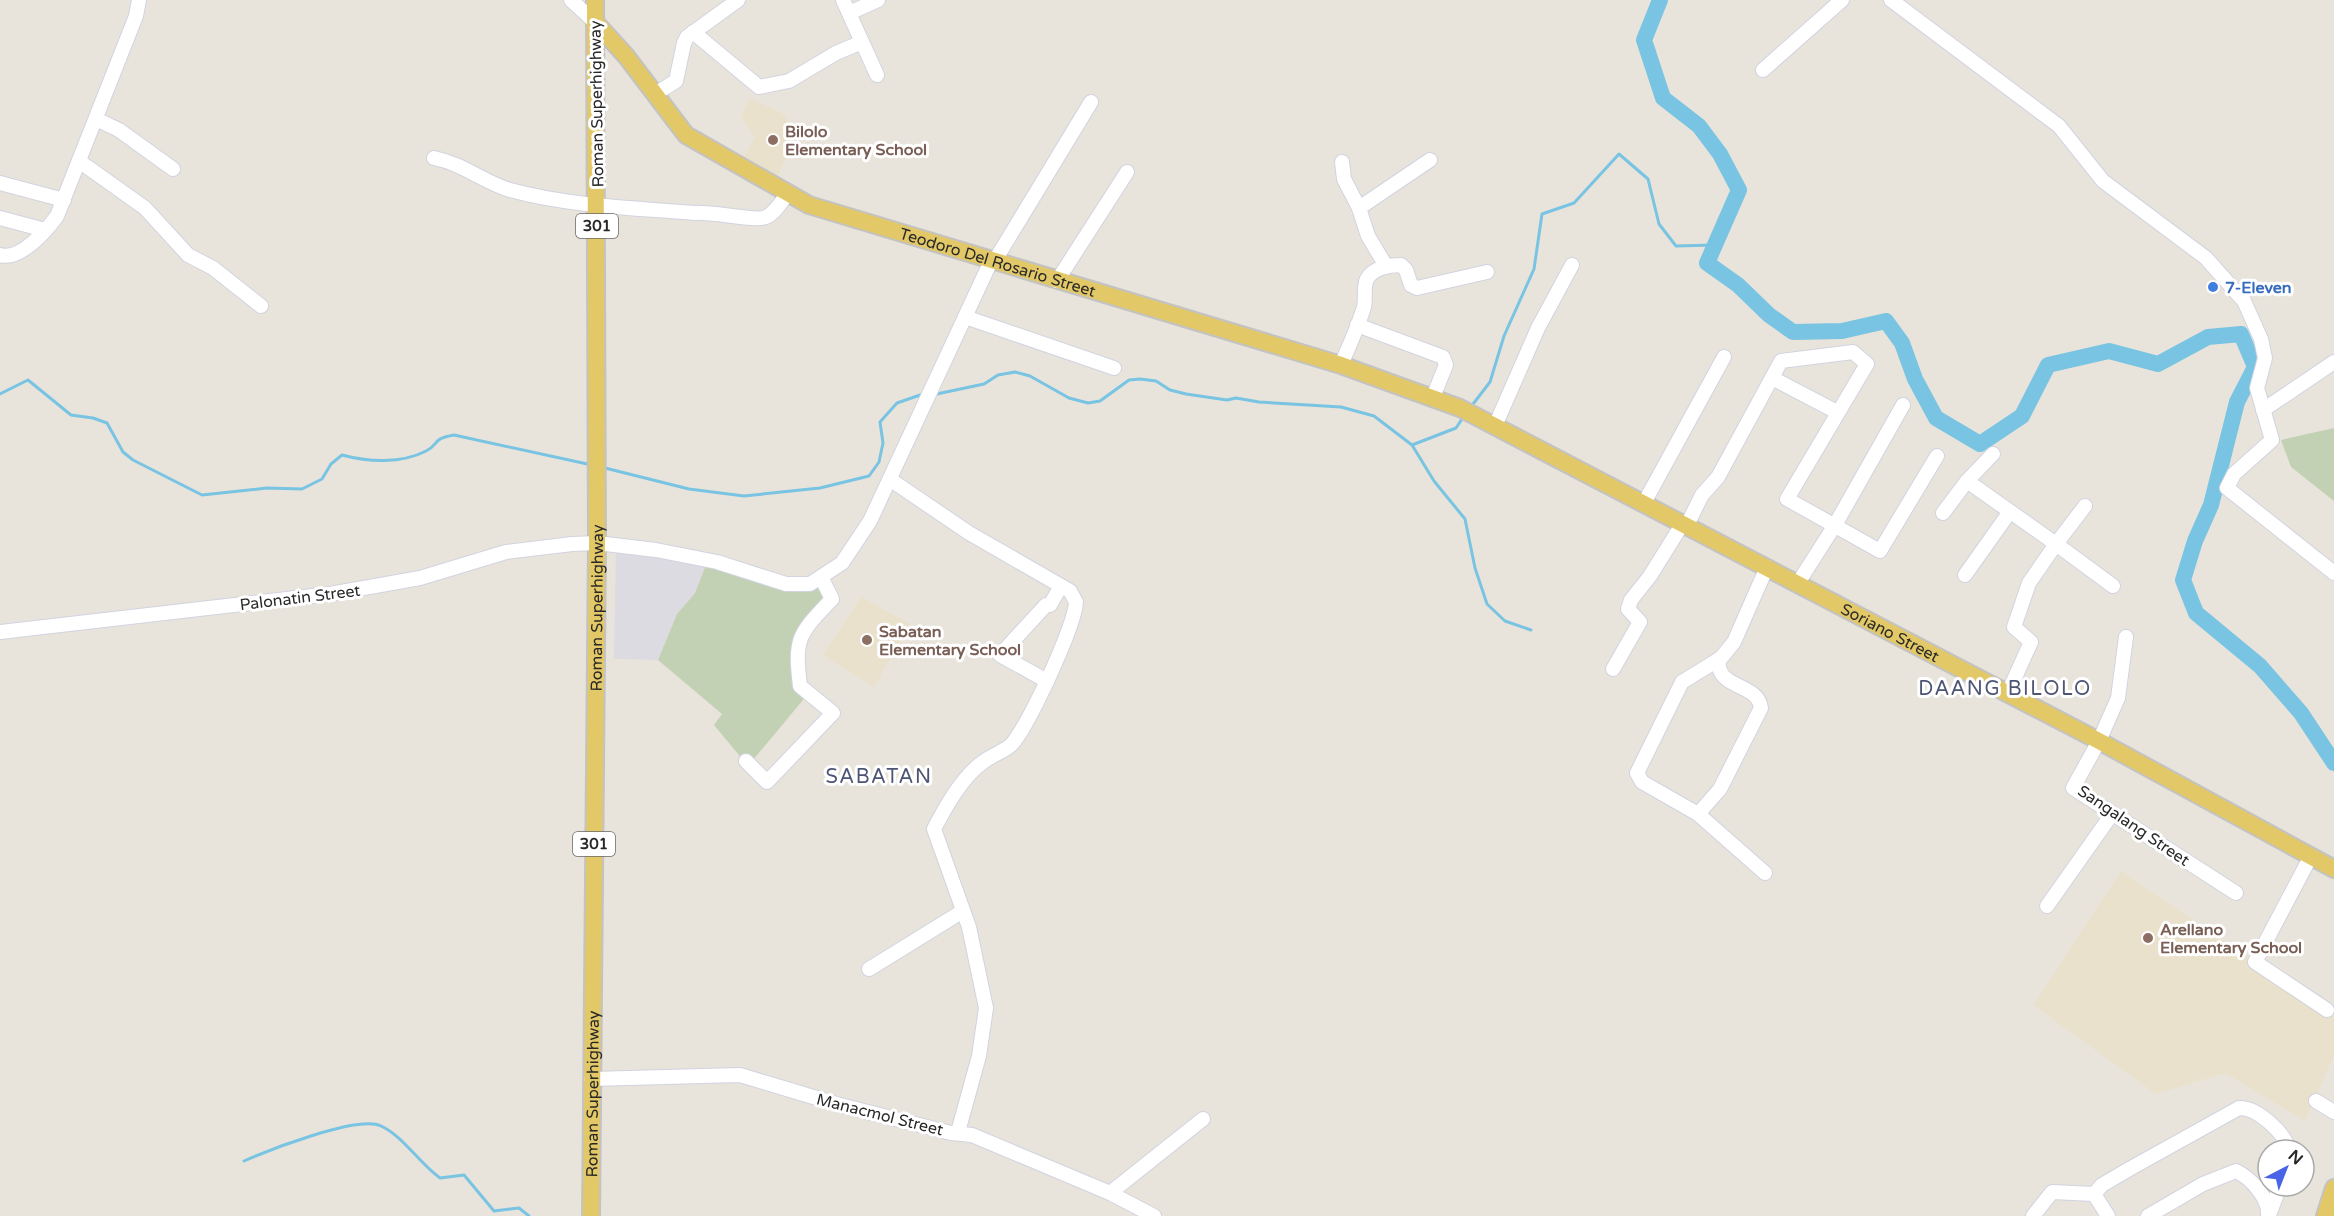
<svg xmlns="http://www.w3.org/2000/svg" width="2334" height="1216" font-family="'Varela Round',sans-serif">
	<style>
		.industrial { fill: #dddbe2 }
		.education { fill: #eae1cc }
		.cemetery { fill: #c2d1b4 }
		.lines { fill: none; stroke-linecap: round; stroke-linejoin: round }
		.stream { stroke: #78c4e2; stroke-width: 3 }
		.river { stroke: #78c4e2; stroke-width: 16 }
		.minor-casing { stroke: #d1d3e0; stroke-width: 16 }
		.major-casing { stroke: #c3c3c3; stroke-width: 20 }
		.minor { stroke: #fff; stroke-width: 14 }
		.major { stroke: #e2c867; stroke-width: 16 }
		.education-dot { fill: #8d6e63; stroke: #fff; stroke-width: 2 }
		.shop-dot { fill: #3f7fe0; stroke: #fff; stroke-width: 2 }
		.labels { text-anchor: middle; stroke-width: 6; stroke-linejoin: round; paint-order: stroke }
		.shield { fill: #fff; stroke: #686868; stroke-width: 1.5 }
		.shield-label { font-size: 15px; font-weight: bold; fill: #282828 }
		.street-label { font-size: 16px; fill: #282828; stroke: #fff }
		.education-label { font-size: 16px; font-weight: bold; fill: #785e54; stroke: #fff; text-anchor: start }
		.shop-label { font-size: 16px; font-weight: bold; fill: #366cbe; stroke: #fff; text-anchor: start }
		.quarter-label { font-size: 20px; letter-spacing: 1.5px; fill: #4d5474; stroke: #fff }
	</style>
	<rect width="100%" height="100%" fill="#e9e4db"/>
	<path class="industrial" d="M616,548L706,565L695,593L677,614L658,660L614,659Z"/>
	<g class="education">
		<path d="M750,98L785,115L794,144L775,180L742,161L755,137L741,117Z"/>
		<path d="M861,597L910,624L874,687L823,655Z"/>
		<path d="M2121,871L2334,1016V1055L2305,1121L2225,1073L2156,1094L2033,1005Z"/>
	</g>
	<g class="cemetery">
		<path d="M2334,428V501L2291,467L2281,440Z"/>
		<path d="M706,565L752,578L821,582L830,599L792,649L808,694L748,766L714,725L722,714L658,660L677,614L695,593Z"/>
	</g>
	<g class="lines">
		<g class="stream">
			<path d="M0,394L28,380L71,415L93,418L107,423L123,452L133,460L202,495L267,488L302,489L322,479L331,464L342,455C368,462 401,464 426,451C440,444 431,439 454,435L592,465"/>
			<path d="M932,395L984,384L998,375L1015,372L1030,376L1069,398L1088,403L1100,401L1129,380L1140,379L1156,381L1170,390L1186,394L1227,400L1236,398L1259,402L1341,407L1374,416L1412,445L1434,481L1465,519L1475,568L1487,604L1505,621L1531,630"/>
			<path d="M1470,408L1490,382L1504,336L1534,269L1542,214L1574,203L1619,154L1648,179L1659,224L1676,246L1714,245"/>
			<path d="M1412,445L1456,428L1464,416"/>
			<path d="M601,467L689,489L744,496L820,488L869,476L879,462L883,443L880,422L897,403L923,394"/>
			<path d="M244,1161C269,1150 358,1115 381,1126C403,1136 420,1164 440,1178L464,1175L494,1211L519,1208L529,1216"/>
		</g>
		<path class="river" d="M1660,0L1644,40L1663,98L1699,126L1720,154L1739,190L1707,263L1738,285L1769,315L1793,332L1842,331L1886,321L1902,343L1915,379L1936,418L1980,444L2022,416L2048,365L2109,351L2158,364L2208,337L2241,334L2255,367L2237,402L2211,505L2195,541L2183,580L2196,613L2260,666L2301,713L2334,763"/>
		<defs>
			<g id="minor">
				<path d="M571,0L595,22"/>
				<path d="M843,0L877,75"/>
				<path d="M1891,0L2059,126L2103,181L2206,258L2244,301L2261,339L2265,358L2257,388L2272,440L2234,474L2227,488L2334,573"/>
				<path d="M849,13L878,0"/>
				<path d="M693,32L759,87L789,81L836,53L862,42"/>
				<path d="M1763,70L1842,0"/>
				<path d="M655,94L676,81L684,43L687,37L738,0"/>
				<path d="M96,119L119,130L173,169"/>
				<path d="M434,158C464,164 483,182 510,190C569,206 634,208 694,213C710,211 758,222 766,217C775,213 782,201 788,193"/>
				<path d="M79,161L145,208L188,255L213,268L261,306"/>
				<path d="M1342,162L1344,179L1359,208"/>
				<path d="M0,183L64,200"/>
				<path d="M0,218L45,230"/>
				<path d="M0,255C20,261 46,231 57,216L136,16L139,0"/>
				<path d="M994,262L1091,102"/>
				<path d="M1386,266L1368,236L1359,208L1430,160"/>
				<path d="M1057,281L1127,172"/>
				<path d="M965,317L1114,368"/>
				<path d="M1357,325L1443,357L1446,365L1433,397"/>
				<path d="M1341,365C1349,346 1358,327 1364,307C1366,299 1363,286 1367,279C1373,268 1389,265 1401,265L1406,270L1411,285L1417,288L1487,272"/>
				<path d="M1772,378L1837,412"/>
				<path d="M2263,410L2334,362"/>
				<path d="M1495,426L1538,328L1572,265"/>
				<path d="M891,480L969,533L1070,591L1076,602C1075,626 1028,727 1011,745C1003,752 992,755 983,762C962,777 946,806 934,829L969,927L986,1008L979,1056L958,1132"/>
				<path d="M1967,481L2056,544L2029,583L2014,627L2031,642L2008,693"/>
				<path d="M1644,503L1724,357"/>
				<path d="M2085,506L2056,544L2113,586"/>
				<path d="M1943,513L1967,481L1993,454"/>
				<path d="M1687,525L1702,495L1718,477L1781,361L1853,352L1867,364L1787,499L1880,551L1937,456"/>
				<path d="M1965,575L2009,513"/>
				<path d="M1798,583L1835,525L1903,405"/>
				<path d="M0,632L330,594L420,578L506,552L572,544L597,543L656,550L717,562L786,584H810L842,563L870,521L991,261"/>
				<path d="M2126,637L2118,698L2099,741L2073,788L2236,893"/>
				<path d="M1613,669L1640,622L1628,609L1631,600L1650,576L1683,523"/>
				<path d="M1047,681L1000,655L1046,605H1050L1061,586"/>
				<path d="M746,761L767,782L833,713L800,686C794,637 799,634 832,599L822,579"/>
				<path d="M1698,814L1720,789L1761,708C1758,682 1715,690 1719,659"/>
				<path d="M2311,856L2255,962L2327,1010"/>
				<path d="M1765,873L1698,814L1642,782L1637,773L1682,682L1721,658L1734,642L1767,567"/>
				<path d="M2047,906L2112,814"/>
				<path d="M869,969L963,911"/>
				<path d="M591,1079L740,1075L840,1105L951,1133L972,1135L1110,1193L1154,1216"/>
				<path d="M2316,1101L2334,1112"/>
				<path d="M1110,1193L1203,1119"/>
				<path d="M2094,1194L2102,1185L2131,1168L2239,1108C2257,1107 2285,1133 2289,1150"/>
				<path d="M2094,1194L2108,1216"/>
				<path d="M2269,1215L2280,1186"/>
				<path d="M2033,1216L2052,1192L2094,1194"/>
				<path d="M2148,1216L2203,1184L2236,1171C2251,1178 2270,1199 2268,1216"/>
			</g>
			<g id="major">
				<path id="s1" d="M595,22L626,56L686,135L809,205L1341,365L1460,408L2099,741L2334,869"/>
				<path id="s2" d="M591,1216L597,543L595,0"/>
				<path d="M2325,1216L2334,1188"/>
			</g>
		</defs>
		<use href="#minor" class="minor-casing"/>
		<use href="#major" class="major-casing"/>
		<use href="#minor" class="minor"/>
		<use href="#major" class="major"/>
	</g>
	<g class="education-dot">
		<circle cx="773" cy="140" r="6"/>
		<circle cx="867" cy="640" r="6"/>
		<circle cx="2148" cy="938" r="6"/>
	</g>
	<circle class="shop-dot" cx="2213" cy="287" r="6"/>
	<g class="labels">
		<g class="shield">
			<rect x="576" y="214" width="42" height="24" rx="4.5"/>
			<rect x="573" y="832" width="42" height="24" rx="4.5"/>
		</g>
		<g class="shield-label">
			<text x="597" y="231">301</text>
			<text x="594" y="849">301</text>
		</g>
		<g class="street-label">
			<text transform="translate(596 104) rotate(-91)" y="6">Roman Superhighway</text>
			<text dy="6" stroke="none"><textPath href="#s1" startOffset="484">Teodoro Del Rosario Street</textPath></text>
			<text transform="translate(300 597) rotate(-7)" y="6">Palonatin Street</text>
			<text dy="6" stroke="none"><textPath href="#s2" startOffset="608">Roman Superhighway</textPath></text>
			<text dy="6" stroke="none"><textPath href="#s1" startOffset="1454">Soriano Street</textPath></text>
			<text transform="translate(2134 825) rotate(34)" y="6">Sangalang Street</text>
			<text dy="6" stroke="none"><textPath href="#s2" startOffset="122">Roman Superhighway</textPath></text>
			<text transform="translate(880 1114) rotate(14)" y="6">Manacmol Street</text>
		</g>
		<g class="education-label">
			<text x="785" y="137">Bilolo<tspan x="785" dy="18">Elementary School</tspan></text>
			<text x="879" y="637">Sabatan<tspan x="879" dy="18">Elementary School</tspan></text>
			<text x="2160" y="935">Arellano<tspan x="2160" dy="18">Elementary School</tspan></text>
		</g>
		<g class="shop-label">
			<text x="2225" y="293">7-Eleven</text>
		</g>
		<g class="quarter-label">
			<text x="2005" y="695">DAANG BILOLO</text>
			<text x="879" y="783">SABATAN</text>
		</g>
	</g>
	<g transform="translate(2286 1168) rotate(42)"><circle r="28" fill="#ffffff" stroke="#a9a9a9" stroke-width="1.5"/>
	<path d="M0-4.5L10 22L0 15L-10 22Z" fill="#4a64e8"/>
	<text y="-9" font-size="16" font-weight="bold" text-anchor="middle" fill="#282828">N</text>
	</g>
</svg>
